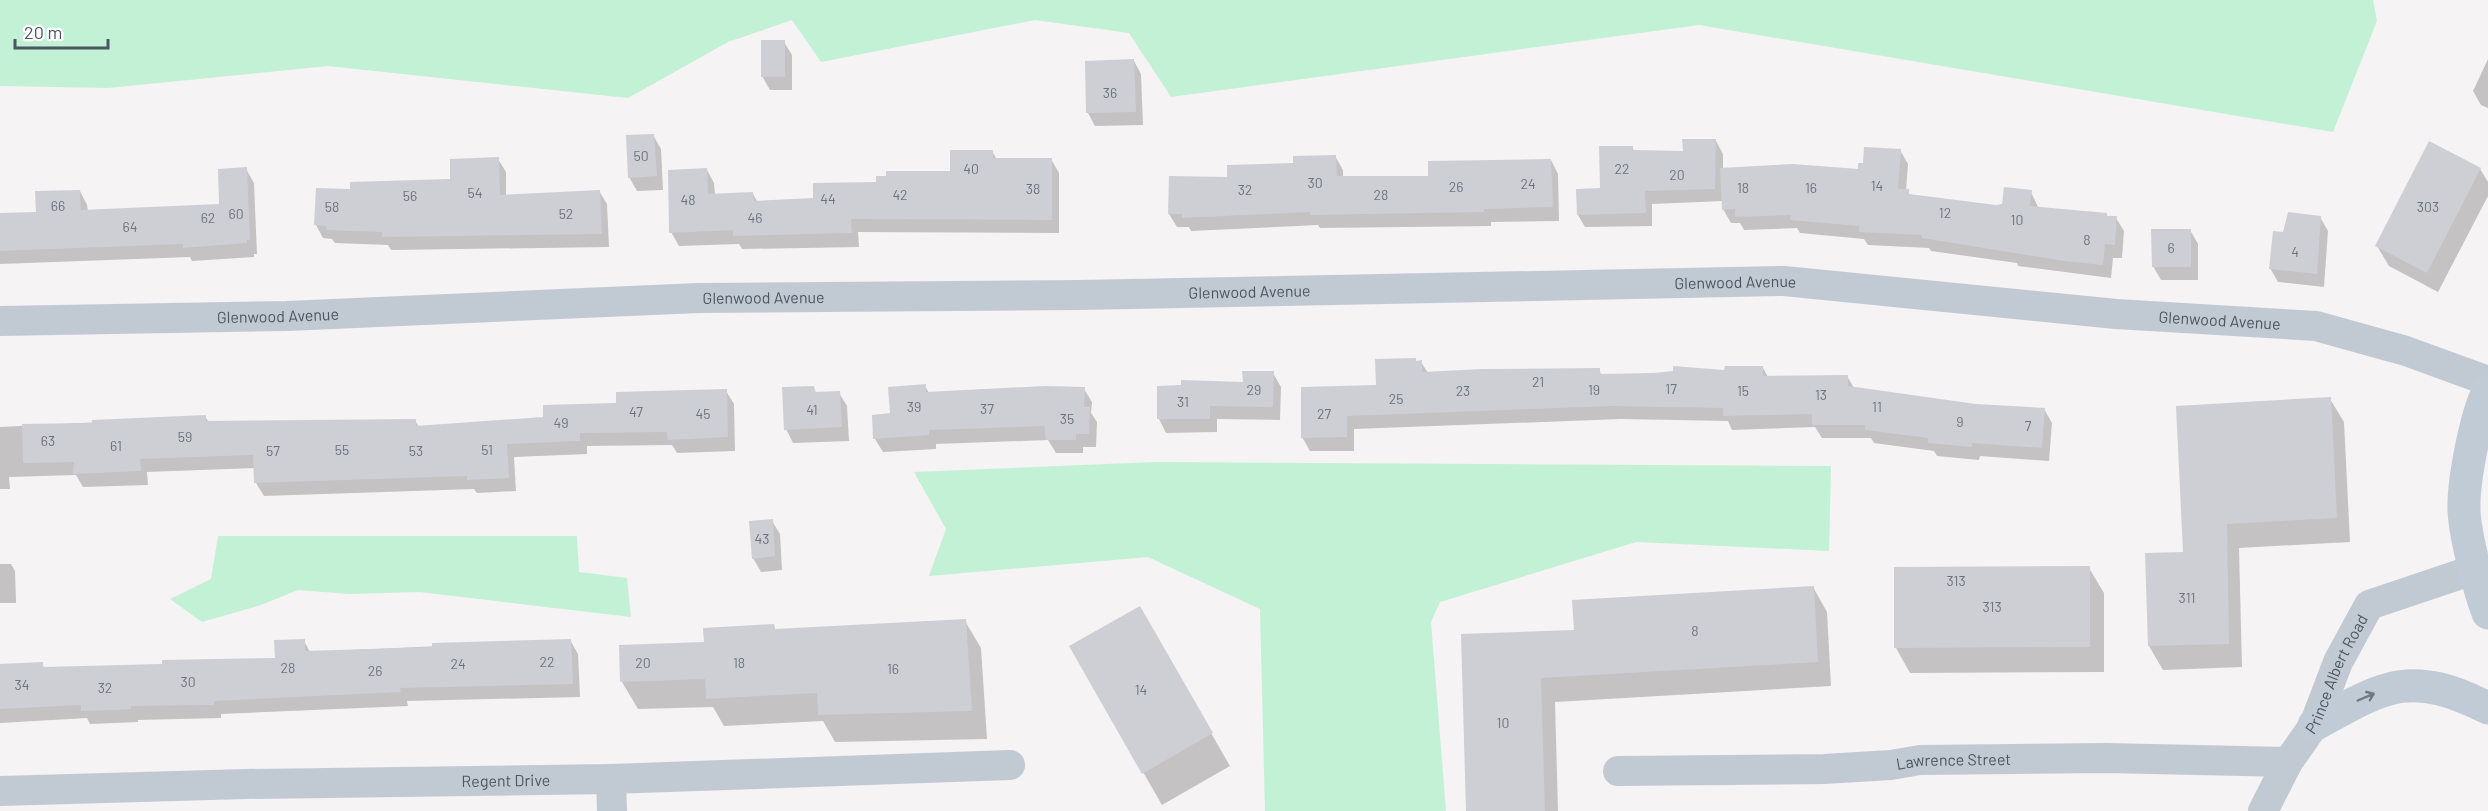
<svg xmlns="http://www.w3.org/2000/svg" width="2488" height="811" font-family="Barlow,sans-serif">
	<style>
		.green { fill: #c3f1d5 }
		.shadow { fill: #0003 }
		.building { fill: #cdcfd5 }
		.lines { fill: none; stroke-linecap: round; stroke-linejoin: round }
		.minor { stroke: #c1cad2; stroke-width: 30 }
		.secondary { stroke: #c1cbd6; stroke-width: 33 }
		.oneway { stroke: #6e7984 }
		.labels { text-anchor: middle; stroke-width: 4.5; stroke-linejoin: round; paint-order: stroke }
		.number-label { font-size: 14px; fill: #6b747e }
		.street-label { font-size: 16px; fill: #4a5661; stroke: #fff }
	</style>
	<rect width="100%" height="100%" fill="#f5f3f3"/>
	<g class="green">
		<path d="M0,0H2373L2377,21L2333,132L1699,25L1171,97L1129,33L1035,20L821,62L792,20L728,42L628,98L328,66L108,88L0,86Z"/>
		<path d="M1155,462L1831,466L1829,551L1636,542L1440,602L1431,622L1446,811H1265L1260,609L1148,557L929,576L946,529L914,472Z"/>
		<path d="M218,536H577L579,572L627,578L631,617L420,592L349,594L298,590L261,605L202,622L170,599L211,579Z"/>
	</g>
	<g class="shadow">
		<path d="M784,42L792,55V90H770L762,76Z"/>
		<path d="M2488,59V108L2481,105L2473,91Z"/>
		<path d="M1134,61L1141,74L1143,125L1095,126L1088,113Z"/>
		<path d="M653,135L661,149L663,190L637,191L629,177Z"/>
		<path d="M1716,141L1723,154V169L1860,170L1900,150L1908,164L1906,191L1911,196L1996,207L2031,192L2039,209L2106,214L2108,217L2116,218L2124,231L2122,258H2113L2111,278L2018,266L2017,263L1931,251L1929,248L1868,245L1864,239L1800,233L1797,228L1744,230L1740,223H1731L1723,209V201L1652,204V226L1585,227L1578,215L1602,190L1632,147L1635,152H1684Z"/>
		<path d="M992,151L997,160L1051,159L1059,173V233L858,232L859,247L742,249L739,244L679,246L671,232L707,170L714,183L715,195L753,194L758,203L815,200L877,184L951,172Z"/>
		<path d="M1335,156L1343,170V177H1429L1551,160L1558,174L1559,221L1491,222V226L1320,228L1318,225L1191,231L1189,227H1177L1169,214L1228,179Z"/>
		<path d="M498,159L506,172V196L599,191L607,204L609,247L391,250L388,245L335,243L332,239L323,238L316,225L351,191L452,181Z"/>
		<path d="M246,169L254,183L257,254H254V257L192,261L190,257L0,264V214L37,213L80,191L87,205L88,211L221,206Z"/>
		<path d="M2480,169L2488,182V196L2438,292L2389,266L2377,246Z"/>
		<path d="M2320,217L2328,231L2324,287L2278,282L2270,268L2284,234Z"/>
		<path d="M2190,230L2198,244V280H2161L2153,266Z"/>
		<path d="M1416,362H1421L1428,373L1599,370L1602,376L1763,368L1768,377L1847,376L1854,388L1976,405L2044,409L2052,423L2049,461L1980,456L1979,460L1937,456L1934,451L1874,443L1871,438H1822L1815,427L1732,430L1728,421L1621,419L1354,429V451H1310L1302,437Z"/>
		<path d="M1273,373L1281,387L1280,420L1217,419V432L1166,433L1159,419Z"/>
		<path d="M925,386L929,393L1084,389L1092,402L1091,413L1097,422L1096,447H1083V453H1056L1048,440L936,444V449L883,452L875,439L892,415Z"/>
		<path d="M813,387L817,394L839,393L847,406L849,441L793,443L786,429Z"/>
		<path d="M726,391L734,404L735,451L677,453L672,445L587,446V454L514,457L516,491L477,493L474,489L264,496L256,483L255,468L147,472L148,485L83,487L76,475L9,477L10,489H0V427L205,417L209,422L415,421L419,427L545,418L617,404Z"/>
		<path d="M2330,399L2344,422L2350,542L2239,548L2242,667L2163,670L2149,646L2184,553Z"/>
		<path d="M772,521L780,534L782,570L761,572L753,558Z"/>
		<path d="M0,564H11L15,571L16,603H0Z"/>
		<path d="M2089,568L2104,593V672L1910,673L1896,648Z"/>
		<path d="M1813,587L1827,612L1831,686L1555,702L1558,811H1467L1462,636L1576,632Z"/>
		<path d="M1139,608L1230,766L1162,805L1071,647Z"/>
		<path d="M965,621L981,648L987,739L835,742L823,721L724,726L713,707L638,709L622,682L773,625L776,630Z"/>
		<path d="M570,640L578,654L580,697L407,701L408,706L221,714V718L138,720V722L90,724L87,718L0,723V666L42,664L45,669L276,660L304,641L310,652Z"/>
	</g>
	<g class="building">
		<rect x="761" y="40" width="24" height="37"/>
		<path d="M1134,59L1136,112L1086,113L1085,61Z"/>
		<path d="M654,134L657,176L628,178L626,135Z"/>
		<path d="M1682,139H1716L1715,189L1645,191L1646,213L1577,215L1576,189L1600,188L1599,146H1633V150L1683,151Z"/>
		<path d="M2429,141L2481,168L2427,273L2375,246Z"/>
		<path d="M1864,147L1901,149L1898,189H1909V194L1996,205L2002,204L2004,187L2032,190L2030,206L2107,213L2106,216H2117L2115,245L2105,244L2103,265L2064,261L1922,238V235L1859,232V226L1790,220L1791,215L1735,217V209L1722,210L1720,168L1793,164L1858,169V163H1863Z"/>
		<path d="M950,150H993V158H1052V220L851,219L852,233L733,236V230L669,233L668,170L707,168L708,194L753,192L754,201L813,198V183L876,182V176H886V171H950Z"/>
		<path d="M1336,155L1337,176H1428V161L1551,159L1553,207L1484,209V212L1310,215V212L1182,218V214H1168L1169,176L1227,177V165L1293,163V156Z"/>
		<path d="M499,157L500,195L600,190L602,234L382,237V232L326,230V226L314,225L316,188L350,189V182L450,179V159Z"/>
		<path d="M247,167L250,240H247V243L183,248V244L0,251V213L36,212L35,191L80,190L81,210L219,204L218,169Z"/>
		<path d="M2288,212L2321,216L2317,274L2269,269L2273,231L2283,232Z"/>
		<path d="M2151,229H2191V267H2152Z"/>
		<path d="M1416,358V361L1422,360V372L1483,369L1600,368V374L1654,373L1673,371V366L1724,370L1725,366H1763V376L1848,375V386L1976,404L2045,408L2042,448L1972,443V447L1928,443V438L1865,430V425H1812V414L1723,416V408L1612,406L1347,416V437L1301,438V387L1376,385L1375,359Z"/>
		<path d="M1242,371H1274L1273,407L1210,406V419H1157V386L1181,385V380L1243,382Z"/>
		<path d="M926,384V392L1045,386L1085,387L1084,407H1090L1089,434H1076V440H1046L1044,426L929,430V435L873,439L872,415L890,413L888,387Z"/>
		<path d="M814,386L815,392L840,391L842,427L784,430L782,387Z"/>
		<path d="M727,389L728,437L668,440L667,432L580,433V441L507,444L509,478L467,480V476L254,483L253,455L140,459L141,471L73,474L74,462L23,463L22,424L92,423V420L206,415V421L416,419V426L543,417V405L616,403V392Z"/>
		<path d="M2331,397L2337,518L2227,524L2229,644L2148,646L2145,553L2183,552L2176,406Z"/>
		<path d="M773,519L775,556L752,559L749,521Z"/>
		<path d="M2090,566V647L1894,648V567Z"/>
		<path d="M1814,586L1818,662L1541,678L1545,811H1466L1461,634L1574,630L1572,600Z"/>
		<path d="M1140,606L1213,733L1142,774L1069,646Z"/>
		<path d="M966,619L972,711L818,715L817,693L706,699L705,679L620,682L619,645L704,642L703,628L774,624L775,629Z"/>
		<path d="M305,639V651L432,647V643L571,639L573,684L400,688L401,692L214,701V705L131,706V709L113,710L81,711V705L0,709V664L43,662V667L162,664V660L275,658L274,640Z"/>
	</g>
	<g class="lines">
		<g class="minor">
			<path id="s1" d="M0,321L287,316L699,298L1079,295L1784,281L2116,314L2316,326L2406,351L2488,381"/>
			<path id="s2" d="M1618,771L1824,769L1891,765L1920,760L2106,758L2288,762"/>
			<path d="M611,779L612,811"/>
			<path id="s3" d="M0,791L246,784L611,779L1010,765"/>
			<path id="s4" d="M2263,811L2288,762L2314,725L2338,662L2369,605L2476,569"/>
		</g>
		<g class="secondary">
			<path d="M2488,392C2476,415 2464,478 2464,505C2463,529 2479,589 2488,613"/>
			<path d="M2314,725C2386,685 2410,669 2488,708"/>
		</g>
	</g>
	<defs><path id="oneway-shaft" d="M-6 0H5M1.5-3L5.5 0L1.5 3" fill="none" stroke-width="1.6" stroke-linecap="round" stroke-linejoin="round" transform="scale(1.5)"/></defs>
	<use class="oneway" href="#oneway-shaft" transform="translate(2366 697) rotate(-23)"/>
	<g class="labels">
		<g class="number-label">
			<text x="1110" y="98">36</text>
			<text x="641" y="161">50</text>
			<text x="971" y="174">40</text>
			<text x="1622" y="174">22</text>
			<text x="1677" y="180">20</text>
			<text x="1315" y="188">30</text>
			<text x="1528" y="189">24</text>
			<text x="1877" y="191">14</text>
			<text x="1456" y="192">26</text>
			<text x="1743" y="193">18</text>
			<text x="1811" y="193">16</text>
			<text x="1033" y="194">38</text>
			<text x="1245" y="195">32</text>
			<text x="475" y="198">54</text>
			<text x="900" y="200">42</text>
			<text x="1381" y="200">28</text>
			<text x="410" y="201">56</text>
			<text x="828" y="204">44</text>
			<text x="688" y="205">48</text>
			<text x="58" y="211">66</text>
			<text x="332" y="212">58</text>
			<text x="2428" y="212">303</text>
			<text x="1945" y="218">12</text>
			<text x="236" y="219">60</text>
			<text x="566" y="219">52</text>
			<text x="208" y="223">62</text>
			<text x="755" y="223">46</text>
			<text x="2017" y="225">10</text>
			<text x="130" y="232">64</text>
			<text x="2087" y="245">8</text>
			<text x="2171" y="253">6</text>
			<text x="2295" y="257">4</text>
			<text x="1538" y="387">21</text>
			<text x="1671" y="394">17</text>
			<text x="1254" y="395">29</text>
			<text x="1594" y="395">19</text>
			<text x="1463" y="396">23</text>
			<text x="1743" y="396">15</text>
			<text x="1821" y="400">13</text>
			<text x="1396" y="404">25</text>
			<text x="1183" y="407">31</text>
			<text x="914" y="412">39</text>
			<text x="1877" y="412">11</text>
			<text x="987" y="414">37</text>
			<text x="812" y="415">41</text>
			<text x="636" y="417">47</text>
			<text x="703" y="419">45</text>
			<text x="1324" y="419">27</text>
			<text x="1067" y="424">35</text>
			<text x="1960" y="427">9</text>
			<text x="561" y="428">49</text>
			<text x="2028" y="431">7</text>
			<text x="185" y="442">59</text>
			<text x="48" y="446">63</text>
			<text x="116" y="451">61</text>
			<text x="342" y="455">55</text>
			<text x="487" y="455">51</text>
			<text x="273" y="456">57</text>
			<text x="416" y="456">53</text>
			<text x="762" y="544">43</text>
			<text x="1956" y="586">313</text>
			<text x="2187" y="603">311</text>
			<text x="1992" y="612">313</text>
			<text x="1695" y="636">8</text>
			<text x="547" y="667">22</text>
			<text x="643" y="668">20</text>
			<text x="739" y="668">18</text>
			<text x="458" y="669">24</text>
			<text x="288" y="673">28</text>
			<text x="893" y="674">16</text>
			<text x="375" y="676">26</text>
			<text x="188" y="687">30</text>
			<text x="22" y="690">34</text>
			<text x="105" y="693">32</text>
			<text x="1141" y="695">14</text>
			<text x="1503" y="728">10</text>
		</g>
		<g class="street-label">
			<text dy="6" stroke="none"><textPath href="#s1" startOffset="1736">Glenwood Avenue</textPath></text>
			<text dy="6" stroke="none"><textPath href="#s1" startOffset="1250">Glenwood Avenue</textPath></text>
			<text dy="6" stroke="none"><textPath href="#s1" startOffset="764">Glenwood Avenue</textPath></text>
			<text dy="6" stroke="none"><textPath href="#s1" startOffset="278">Glenwood Avenue</textPath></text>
			<text dy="6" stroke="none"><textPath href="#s1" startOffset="2222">Glenwood Avenue</textPath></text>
			<text dy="6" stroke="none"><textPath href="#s4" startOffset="156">Prince Albert Road</textPath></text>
			<text dy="6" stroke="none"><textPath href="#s2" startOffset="336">Lawrence Street</textPath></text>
			<text dy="6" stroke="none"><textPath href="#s3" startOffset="506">Regent Drive</textPath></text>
		</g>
	</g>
	<path d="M15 39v9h93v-9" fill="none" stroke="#4a5661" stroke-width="3"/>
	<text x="24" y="39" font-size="18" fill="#4a5661" stroke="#ffffff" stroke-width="4.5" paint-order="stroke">20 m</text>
</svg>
